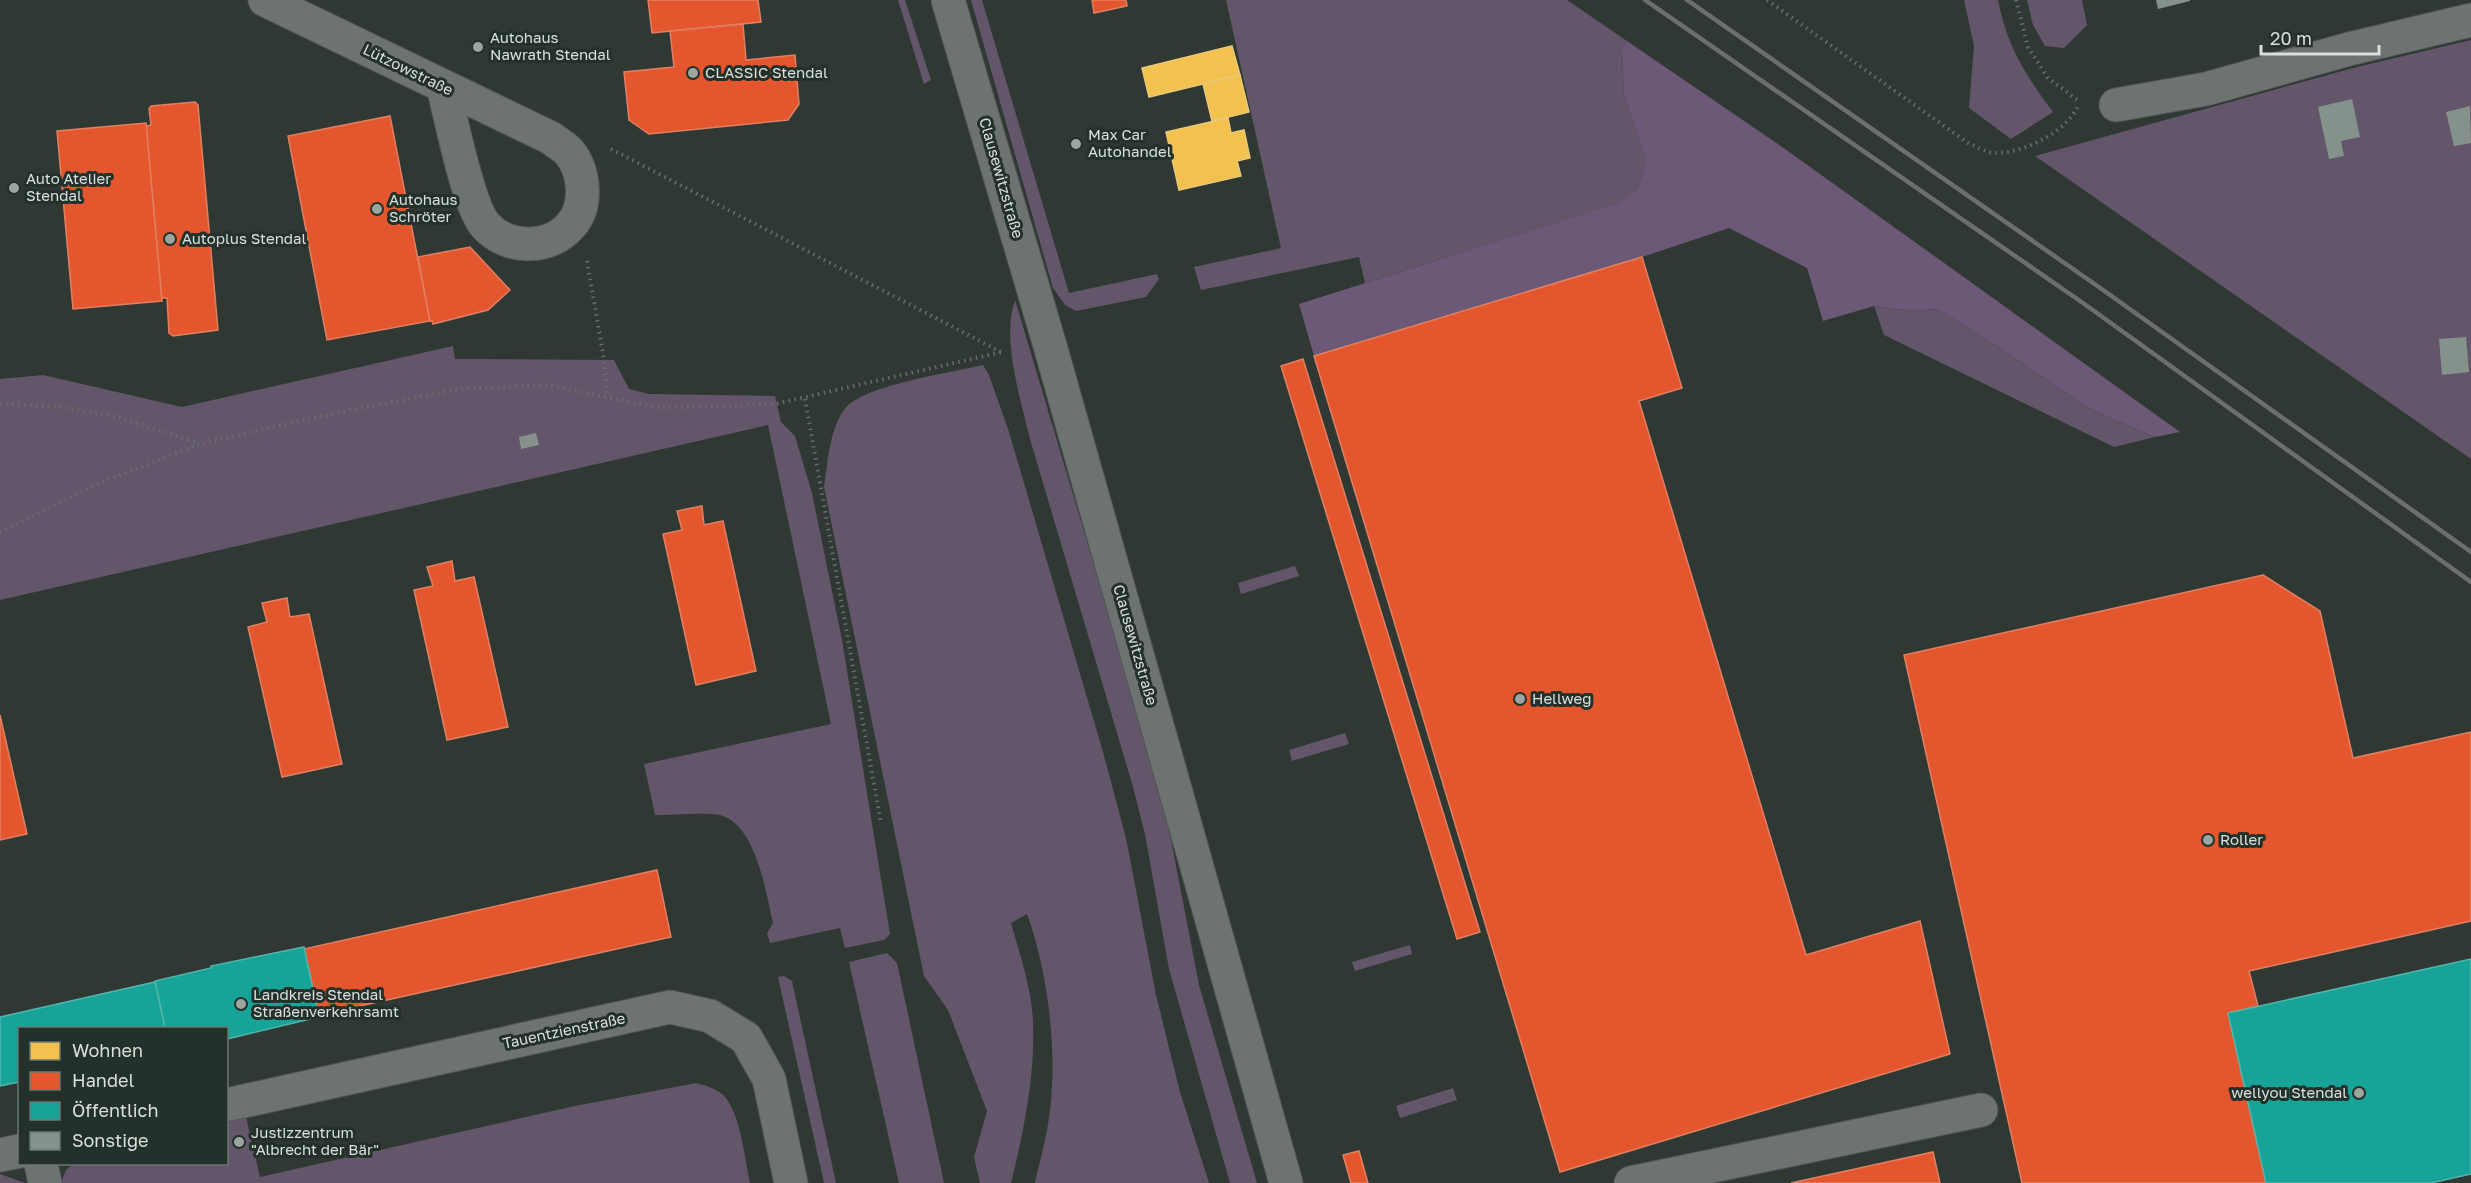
<svg xmlns="http://www.w3.org/2000/svg" width="2471" height="1183" font-family="'Golos Text',sans-serif">
	<style>
		.green { fill: #63566a }
		.forest { fill: #6c5977 }
		.homes { fill: #f2c14e; stroke: #eaca78; stroke-width: 1.5 }
		.shops { fill: #e4572e; stroke: #e08062; stroke-width: 1.5 }
		.public { fill: #17a398; stroke: #51b5ac; stroke-width: 1.5 }
		.building { fill: #85928b }
		.lines { fill: none; stroke-linecap: round; stroke-linejoin: round }
		.minor-casing { stroke: #4e5651; stroke-width: 35 }
		.path { stroke: #686d6a; stroke-width: 4; stroke-dasharray: 1.5 4.5; stroke-linecap: butt }
		.minor { stroke: #6c7370; stroke-width: 33 }
		.rail { stroke: #6b6f6d; stroke-width: 4.5 }
		.poi-dot { fill: #9da5a1; stroke: #23312a; stroke-width: 2 }
		.labels { text-anchor: middle; stroke-width: 6; stroke-linejoin: round; paint-order: stroke }
		.poi-label { font-size: 15px; fill: #d7e0db; stroke: #23312a; text-anchor: start }
		.street-label { font-size: 15px; fill: #d7e0db; stroke: #23312a }
	</style>
	<rect width="100%" height="100%" fill="#303834"/>
	<g class="green">
		<path d="M898,0H905L931,80L924,84Z"/>
		<path d="M971,0H982L1069,293L1157,274L1159,279L1146,297L1076,311L1065,305L1053,288Z"/>
		<path d="M1226,0H1567L1627,41L1622,50L1624,96L1646,159L1638,189L1622,202L1365,283L1359,257L1201,290L1194,267L1281,248Z"/>
		<path d="M1964,0H1998C2007,46 2025,75 2053,112L2011,139L1969,108L1974,46Z"/>
		<path d="M2027,0H2082L2087,25L2064,48L2045,46L2033,25Z"/>
		<path d="M2471,40V459L2035,156L2357,67Z"/>
		<path d="M1015,300L1152,759L1168,824L1199,985L1257,1183H1230L1169,969L1145,834L1133,787L1030,439C1021,400 1001,339 1015,300Z"/>
		<path d="M1874,306L1912,311L1937,309L1991,342L2090,409L2155,437L2114,447L1884,335Z"/>
		<path d="M453,346L455,359L614,360L629,389L649,394L775,396L781,422L795,436L812,493L842,640L890,934L884,940L845,948L840,928L770,943L767,933L773,923C766,893 756,824 720,815C708,812 670,815 655,815L644,764L831,724L768,425L0,600V379L43,375L182,407Z"/>
		<path d="M983,365L989,375L1009,432L1103,752L1126,838L1156,995L1180,1092L1209,1183H1035C1039,1164 1045,1144 1048,1124C1059,1061 1049,974 1027,914L1011,923C1020,955 1032,989 1033,1023C1035,1077 1024,1130 1011,1183H980L974,1157L987,1111L948,1010L924,976L824,487C828,462 829,431 844,410C861,385 951,373 983,365Z"/>
		<path d="M1295,566L1299,576L1241,594L1238,583Z"/>
		<path d="M1345,733L1349,744L1292,761L1289,750Z"/>
		<path d="M1410,945L1412,954L1355,971L1352,962Z"/>
		<path d="M887,953L897,963L944,1183H899L849,962Z"/>
		<path d="M784,976L792,981L836,1183H824L778,977Z"/>
		<path d="M696,1083C707,1086 722,1090 728,1101C741,1121 745,1159 750,1183H61L66,1170L73,1164H226L227,1121L246,1117L260,1177L575,1106Z"/>
		<path d="M1453,1088L1457,1100L1400,1118L1396,1106Z"/>
		<path d="M0,1174L25,1183H0Z"/>
	</g>
	<path class="forest" d="M1627,41L1785,149L2180,432L2155,437L2090,409L1991,342L1937,309L1912,311L1874,306L1823,321L1807,268L1729,228L1642,257L1314,356L1299,304L1621,202L1638,189L1646,159L1624,96L1622,50Z"/>
	<g class="homes">
		<path d="M1232,46L1240,75L1149,97L1142,68Z"/>
		<path d="M1240,75L1249,112L1212,121L1203,84Z"/>
		<path d="M1228,118L1231,133L1244,130L1250,158L1237,161L1241,176L1179,190L1166,132Z"/>
	</g>
	<g class="shops">
		<path d="M648,0H758L761,22L652,33Z"/>
		<path d="M1092,0H1126L1127,6L1094,13Z"/>
		<path d="M743,24L746,60L795,55L799,104L788,120L649,134L629,120L624,72L674,67L670,31Z"/>
		<path d="M195,102L198,105L218,330L173,336L169,333L167,298H161L146,126L151,125L149,109L151,106Z"/>
		<path d="M390,116L430,321L327,340L288,136Z"/>
		<path d="M146,123L162,301L73,309L57,131Z"/>
		<path d="M470,247L510,290L488,310L433,324L432,321H430L418,257Z"/>
		<path d="M1642,257L1682,388L1639,401L1806,955L1920,921L1950,1054L1560,1172L1314,356Z"/>
		<path d="M1303,359L1480,932L1457,939L1281,366Z"/>
		<path d="M702,506L704,525L723,521L756,671L696,685L663,534L682,530L677,511Z"/>
		<path d="M452,561L455,581L474,577L508,727L447,740L414,590L433,586L427,567Z"/>
		<path d="M2263,575L2320,611L2353,758L2471,732V921L2249,971L2258,1006L2228,1013L2266,1183H2022L1904,655Z"/>
		<path d="M287,598L290,617L309,614L342,764L282,777L248,627L267,622L262,603Z"/>
		<path d="M0,715L27,834L0,840Z"/>
		<path d="M657,870L671,937L319,1015L304,949Z"/>
		<path d="M1359,1151L1368,1183H1351L1343,1155Z"/>
		<path d="M1933,1152L1940,1183H1791Z"/>
	</g>
	<g class="public">
		<path d="M304,947L319,1017L227,1039L226,1028H165L155,981L211,968V966Z"/>
		<path d="M2471,959V1174L2431,1183H2266L2228,1013Z"/>
		<path d="M155,982L165,1028H20V1082L0,1086V1017Z"/>
	</g>
	<g class="building">
		<path d="M2156,0H2190V1L2158,9Z"/>
		<path d="M2352,99L2360,137L2341,141L2344,156L2329,159L2318,107Z"/>
		<path d="M2470,106L2471,143L2454,146L2446,112Z"/>
		<path d="M2466,337L2469,372L2442,375L2439,339Z"/>
		<path d="M536,433L539,445L521,449L519,437Z"/>
	</g>
	<g class="lines">
		<defs>
			<g id="minor">
				<path d="M265,0L551,138C557,143 565,147 569,152C585,171 588,206 571,225C550,250 508,250 486,226C468,207 451,117 443,87"/>
				<path d="M948,0L1051,349L1286,1183"/>
				<path d="M2116,105L2206,89L2349,49L2471,20"/>
				<path d="M226,1105L670,1007L710,1016L746,1038L769,1079L791,1183"/>
				<path d="M0,1155L20,1151"/>
				<path d="M41,1164L45,1183"/>
				<path d="M1631,1183L1981,1110"/>
			</g>
		</defs>
		<use href="#minor" class="minor-casing"/>
		<g class="path">
			<path d="M1767,0L1968,143C1976,146 1986,153 1995,153C2024,153 2065,133 2078,106"/>
			<path d="M2016,0L2028,47L2048,78L2080,102"/>
			<path d="M611,149L1001,352"/>
			<path d="M587,261L604,359L608,397"/>
			<path d="M805,399L881,823"/>
			<path d="M0,404L60,407L115,416L198,443"/>
			<path d="M0,532L98,484L199,444L330,414L460,389L547,385L661,408L775,404L1002,352"/>
		</g>
		<use href="#minor" class="minor"/>
		<g class="rail">
			<path d="M1645,0L2083,303L2471,582"/>
			<path d="M1687,0L2096,285L2471,552"/>
		</g>
	</g>
	<g class="poi-dot">
		<circle cx="478" cy="47" r="6"/>
		<circle cx="693" cy="73" r="6"/>
		<circle cx="1076" cy="144" r="6"/>
		<circle cx="14" cy="188" r="6"/>
		<circle cx="377" cy="209" r="6"/>
		<circle cx="170" cy="239" r="6"/>
		<circle cx="1520" cy="699" r="6"/>
		<circle cx="2208" cy="840" r="6"/>
		<circle cx="241" cy="1004" r="6"/>
		<circle cx="2359" cy="1093" r="6"/>
		<circle cx="239" cy="1142" r="6"/>
	</g>
	<g class="labels">
		<g class="poi-label">
			<text x="490" y="43">Autohaus<tspan x="490" dy="17">Nawrath Stendal</tspan></text>
			<text x="705" y="78">CLASSIC Stendal</text>
			<text x="1088" y="140">Max Car<tspan x="1088" dy="17">Autohandel</tspan></text>
			<text x="26" y="184">Auto Atelier<tspan x="26" dy="17">Stendal</tspan></text>
			<text x="389" y="205">Autohaus<tspan x="389" dy="17">Schröter</tspan></text>
			<text x="182" y="244">Autoplus Stendal</text>
			<text x="1532" y="704">Hellweg</text>
			<text x="2220" y="845">Roller</text>
			<text x="253" y="1000">Landkreis Stendal<tspan x="253" dy="17">Straßenverkehrsamt</tspan></text>
			<text x="2347" y="1098" text-anchor="end">wellyou Stendal</text>
			<text x="251" y="1138">Justizzentrum<tspan x="251" dy="17">"Albrecht der Bär"</tspan></text>
		</g>
		<g class="street-label">
			<text transform="translate(408 70) rotate(26)" y="5">Lützowstraße</text>
			<text transform="translate(1001 178) rotate(74)" y="5">Clausewitzstraße</text>
			<text transform="translate(1135 645) rotate(74)" y="5">Clausewitzstraße</text>
			<text transform="translate(564 1031) rotate(-12)" y="5">Tauentzienstraße</text>
		</g>
	</g>
	<rect x="18" y="1027" width="210" height="138" fill="#23312a" stroke="#6b7771" stroke-width="1.5"/>
	<rect x="30" y="1042" width="30" height="18" fill="#f2c14e" stroke="#6b7771" stroke-width="1.5"/>
	<text x="72" y="1057" font-size="18" fill="#d7e0db">Wohnen</text>
	<rect x="30" y="1072" width="30" height="18" fill="#e4572e" stroke="#6b7771" stroke-width="1.5"/>
	<text x="72" y="1087" font-size="18" fill="#d7e0db">Handel</text>
	<rect x="30" y="1102" width="30" height="18" fill="#17a398" stroke="#6b7771" stroke-width="1.5"/>
	<text x="72" y="1117" font-size="18" fill="#d7e0db">Öffentlich</text>
	<rect x="30" y="1132" width="30" height="18" fill="#85928b" stroke="#6b7771" stroke-width="1.5"/>
	<text x="72" y="1147" font-size="18" fill="#d7e0db">Sonstige</text>
	<path d="M2261 45v9h118v-9" fill="none" stroke="#d7e0db" stroke-width="3"/>
	<text x="2270" y="45" font-size="18" fill="#d7e0db" stroke="#23312a" stroke-width="4.5" paint-order="stroke">20 m</text>
</svg>
